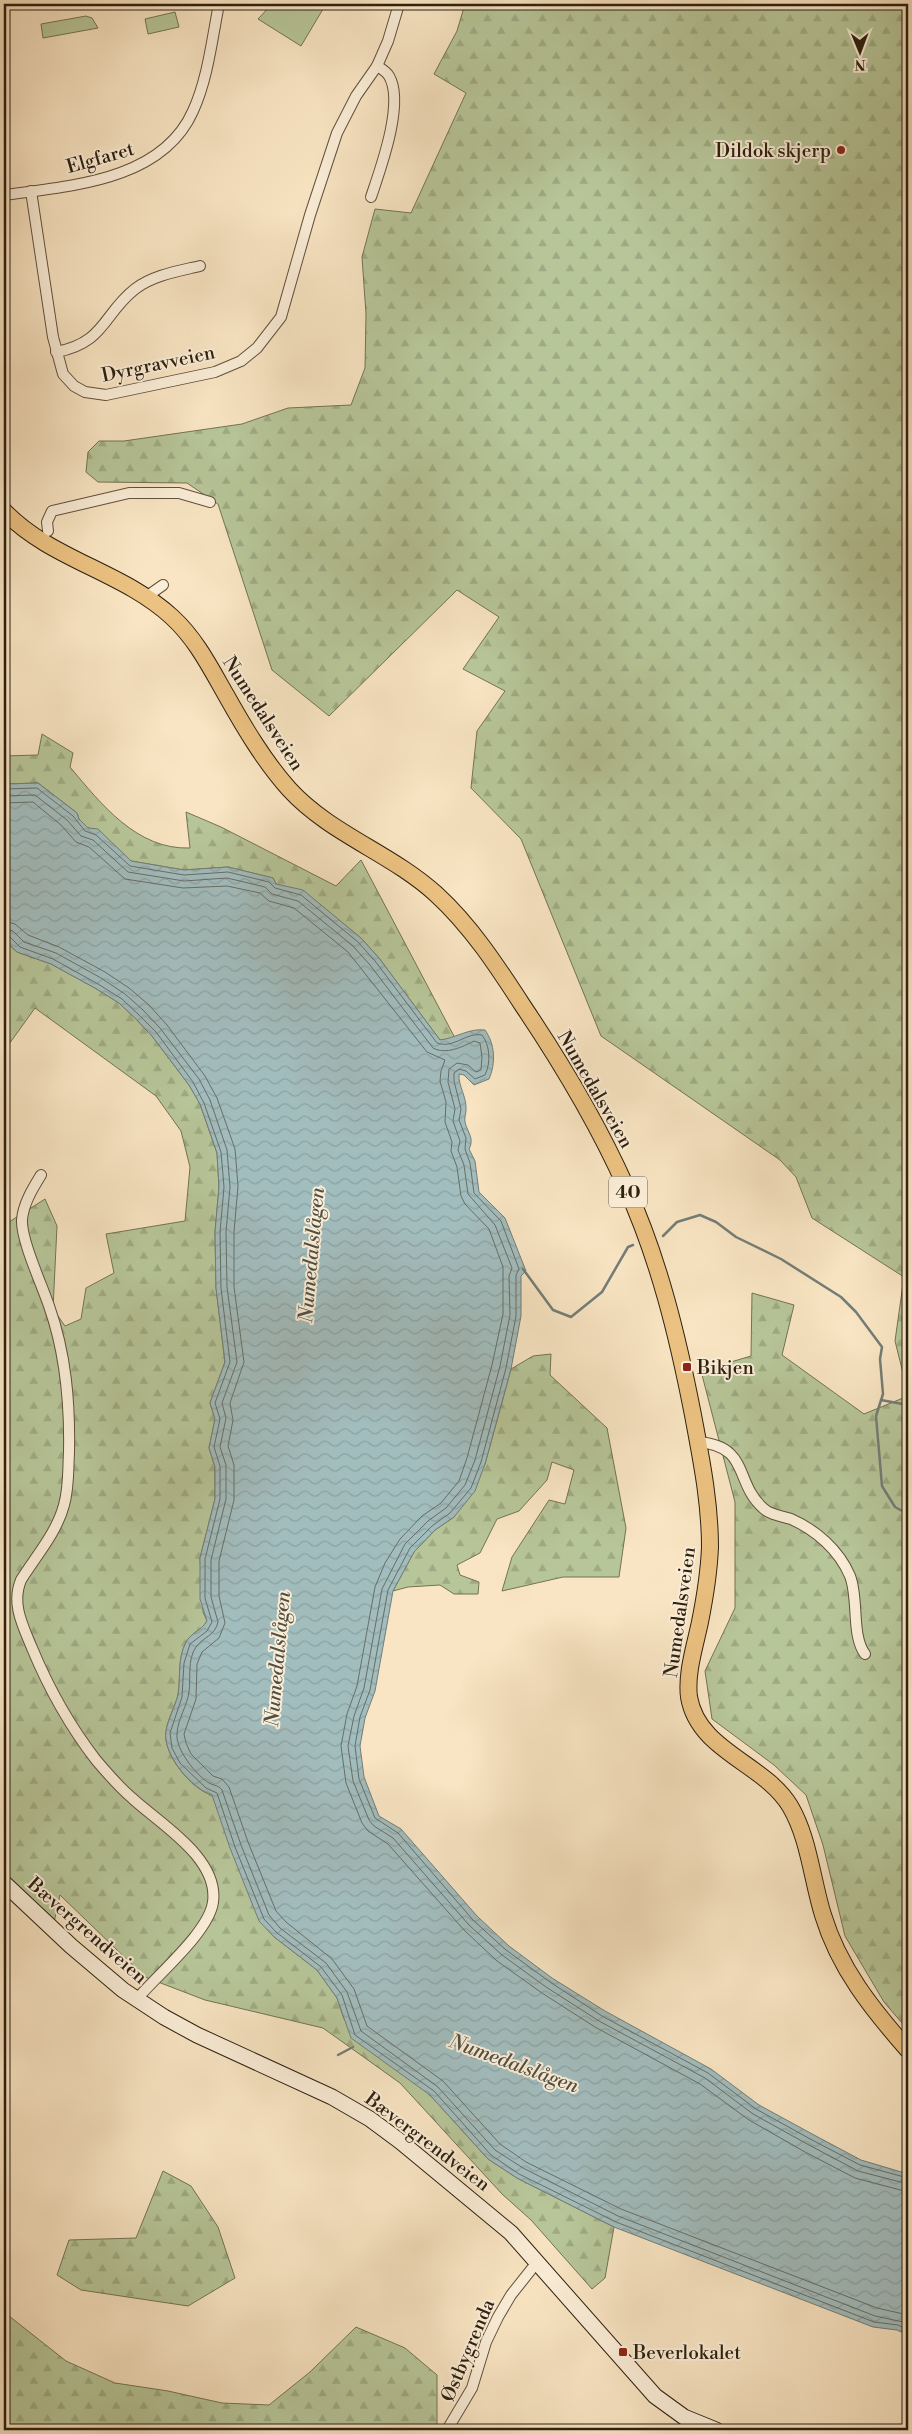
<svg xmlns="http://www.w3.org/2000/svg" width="912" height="2434" font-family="'Libre Bodoni',serif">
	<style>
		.forest { fill: url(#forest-firs); stroke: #727354 }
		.park { fill: #b7c699; stroke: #727354 }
		.water { fill: url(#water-waves); stroke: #737e78 }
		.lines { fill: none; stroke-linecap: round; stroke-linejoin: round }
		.shore { stroke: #686e67; stroke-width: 1 }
		.stream { stroke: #737e78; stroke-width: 2.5 }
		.street-casing { stroke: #60513d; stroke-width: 12 }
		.secondary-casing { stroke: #2d2010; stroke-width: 17 }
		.primary-casing { stroke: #2d2010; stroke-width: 18 }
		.street { stroke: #fbeed8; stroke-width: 10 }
		.secondary { stroke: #fbeed8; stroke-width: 15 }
		.primary { stroke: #ecc282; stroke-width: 16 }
		.poi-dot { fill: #8f2418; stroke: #fbeed8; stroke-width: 2 }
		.labels { text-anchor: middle; stroke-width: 4; stroke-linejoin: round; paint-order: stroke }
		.shield { fill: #fbeed8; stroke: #6b5e4c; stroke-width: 1 }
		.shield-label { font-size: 18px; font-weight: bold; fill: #2d2010 }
		.poi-label { font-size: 19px; fill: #2d2010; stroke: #fbeed8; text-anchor: start }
		.street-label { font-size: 19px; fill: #2d2010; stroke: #fbeed8 }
		.water-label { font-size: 20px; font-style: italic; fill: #504f44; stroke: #fbeed8 }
	</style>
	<defs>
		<pattern id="forest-firs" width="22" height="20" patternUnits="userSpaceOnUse" patternTransform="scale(1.25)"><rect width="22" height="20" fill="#b7c699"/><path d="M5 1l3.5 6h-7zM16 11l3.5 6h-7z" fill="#9eaa83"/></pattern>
		<pattern id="water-waves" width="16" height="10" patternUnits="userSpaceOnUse" patternTransform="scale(1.25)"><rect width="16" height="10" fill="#a2bdbe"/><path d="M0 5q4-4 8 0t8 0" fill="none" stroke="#8ca2a2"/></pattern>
	</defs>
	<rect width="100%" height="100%" fill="#f9e5c3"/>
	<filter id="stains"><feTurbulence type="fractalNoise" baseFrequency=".004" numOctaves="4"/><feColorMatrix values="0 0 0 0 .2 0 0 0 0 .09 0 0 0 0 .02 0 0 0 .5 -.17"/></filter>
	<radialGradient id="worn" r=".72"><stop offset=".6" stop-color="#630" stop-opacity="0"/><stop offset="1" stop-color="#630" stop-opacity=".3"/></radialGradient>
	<g class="forest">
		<path d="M465,4H908V1393L895,1341L904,1277L812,1218L796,1177L780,1160L601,1036L521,839L471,788L477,731L505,691L463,669L499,617L457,590L329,716L272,670L218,504L187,483L98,482L86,472L88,452L99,441H124L242,424L288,408L351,405L365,368L366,314L362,257L375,209L411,213L466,93L434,74L457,31Z"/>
		<path d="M42,734L73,753L70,767C101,804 137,850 190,848L186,812L221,827L336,886L361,860L455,1038L440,1040L379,958L361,938L303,891L276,884L273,878L228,867L184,870L131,861L98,830L88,828L79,819L77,813L38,783L4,784V756L38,755Z"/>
		<path d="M4,940L17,952L51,964L95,988L119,1003L135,1018L152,1036L189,1085L200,1104L217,1153L219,1187L215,1232L216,1288L225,1362L210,1403L215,1419L209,1448L215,1467V1499L200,1558L203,1612L207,1621C202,1630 190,1634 186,1642C177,1660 181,1676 178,1695C175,1707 168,1718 166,1731C162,1754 192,1790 212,1795L273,1936L317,1970L337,1998L344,2019L401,2072L430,2095L488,2159L517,2178L614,2227L605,2278L592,2289L531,2220L502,2194L400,2083L323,2028L205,2000L145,1977L60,1895L53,1927L4,1881V1219L9,1222L45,1199L57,1226L53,1309L65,1326L81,1319L86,1288L114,1273L106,1234L185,1221L190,1167L181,1131L156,1096L35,1008L4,1051Z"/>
		<path d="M752,1293L794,1305L782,1355L864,1414L908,1396V2030L884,2002L845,1936L823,1845L806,1795L774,1765L712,1719L705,1671L735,1608V1502L701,1371L751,1356Z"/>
		<path d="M551,1354L550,1375L607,1428L626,1528L619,1577H563L502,1591L512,1557L549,1500L565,1504L574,1470L552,1462L547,1480L519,1511L497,1519L480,1553L457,1565L460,1575L479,1582L478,1594H454L440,1585L408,1587L393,1591L414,1552L435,1530L454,1517L485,1464L511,1369L533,1356Z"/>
		<path d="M163,2171L191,2186L218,2227L235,2278L188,2306L81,2290L57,2275L69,2240L136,2238Z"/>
		<path d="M4,2312L66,2361L115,2383L168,2391L222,2403L269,2405L310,2372L356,2327L405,2348L437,2375V2430H4Z"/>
	</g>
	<g class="park">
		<path d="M272,4H326L301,46L258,19Z"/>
		<path d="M175,12L179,27L148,34L145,19Z"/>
		<path d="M86,16L92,18L98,28L43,38L41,24Z"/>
	</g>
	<path class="water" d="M38,783L77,813L79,819L88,828L98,829L131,861L184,870L228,867L273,878L276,884L303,890L361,938L379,958L440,1040C456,1038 469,1028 485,1030C495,1044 496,1063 489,1079L474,1085L464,1075L459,1074C458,1086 467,1097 466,1110C466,1114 464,1118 465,1122C467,1132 475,1138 469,1149L475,1161L479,1192L505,1218L526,1271L521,1276V1316L511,1369L485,1464L475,1491L454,1517L435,1530L414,1552L393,1591L375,1691L365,1718L360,1746L364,1777L379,1816L401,1829L477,1916L509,1946L552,1978L605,2011L711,2069L759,2105L814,2135L861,2160L908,2174V2335L897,2330L873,2327L614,2227L517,2178L488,2159L430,2095L351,2038L337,1998L317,1970L273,1936L259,1921L230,1848L212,1795C192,1789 162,1754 166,1731C168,1719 175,1707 178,1695C181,1676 177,1660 186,1642C190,1634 202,1630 207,1621L200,1599V1558L215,1499V1467L209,1448L215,1419L210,1403L225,1362L216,1288L215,1232L219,1187L217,1153L200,1104L189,1085L152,1036L135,1018L119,1003L95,988L51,964L17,952L4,940V784Z"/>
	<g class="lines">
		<g class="shore">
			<path d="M4,789L37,788L73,816L85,831L96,835L130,866L184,875L228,872L269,882L275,888L301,895L358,942L375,961L437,1043C454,1049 466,1032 482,1035C490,1045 491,1063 485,1075L475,1079L466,1071L459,1069L454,1073V1081L461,1109L459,1120L466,1138L465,1149L470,1163L474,1193L501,1221L519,1269L516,1275V1316L506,1368L481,1462L471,1488L450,1513L432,1526L410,1548L388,1590L370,1690L360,1717L355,1746L359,1779L375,1818L398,1833L473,1920L506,1950L550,1982L602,2016L708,2073L756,2109L812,2140L860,2165L908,2178"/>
			<path d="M4,796L35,795L67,820L81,836L93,840L128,872L184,881L227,878L265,887L272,894L298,901L353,946L370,965L433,1048C446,1055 462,1047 474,1041L480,1043L482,1057L481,1070L476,1072L468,1065L457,1063L449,1069L448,1082L455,1109L453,1121L460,1141L458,1150L464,1165L468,1194L495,1225L512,1268L509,1276L510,1315L500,1366L475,1460L465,1485L446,1508L428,1521L405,1544L382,1589L364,1688L354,1716L348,1746L353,1781L369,1820L374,1826L393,1838L469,1925L502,1955L546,1987L599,2021L705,2078L753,2114L809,2145L858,2171L908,2184"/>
			<path d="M4,803L33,802L61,825L76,842L89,847L125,879L183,888L227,886L260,893L269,901L294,908L348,952L427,1052L445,1060L441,1071L440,1081L446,1102L445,1122L452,1142L451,1151L457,1167L461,1196L465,1204L489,1229L503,1267V1314L492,1365L467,1458L459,1481L441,1503L422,1516L400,1539L385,1563L375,1587L357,1686L347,1714L341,1746L346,1783L362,1823L368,1831L388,1844L464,1930L497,1961L542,1993L595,2027L700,2084L749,2120L805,2152L855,2178L908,2192"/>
			<path d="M4,921L15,924L28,935L59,947L105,972L129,988L149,1005L167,1025L205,1076L217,1098L235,1149L238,1186L234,1232V1287L244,1362L230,1403L233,1420L228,1446L234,1465V1500L219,1561V1596L225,1623L219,1638L202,1652L197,1664L196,1699L184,1734L186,1743L191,1754L213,1776L222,1779L229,1787L248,1842L276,1911L286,1922L332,1959L354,1989L367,2026L443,2081L500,2144L526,2162L621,2209L877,2308L908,2315"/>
			<path d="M4,929L13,931L24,942L56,953L101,978L125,994L143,1010L160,1028L199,1079L210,1100L227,1150L230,1187L226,1232L227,1287L237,1362L222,1403L226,1418L220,1447L226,1465V1499L211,1560V1597L218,1622C215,1636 203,1637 196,1647C187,1660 191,1678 189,1692C187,1706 178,1719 177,1733C175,1749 196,1775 209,1783C215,1786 218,1785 222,1790L241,1845L269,1915L280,1928L326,1963L347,1992L361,2031L438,2087L495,2150L523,2168L618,2216L875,2316L908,2323"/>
			<path d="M4,935L10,937L20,947L53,959L98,984L122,999L139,1015L156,1032L193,1082L204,1103L221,1152L224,1187L220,1232L221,1288L230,1362L215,1403L220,1419L214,1447L220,1466V1499L205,1559V1598L212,1622L207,1631L190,1644L184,1663L182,1697L170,1733L172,1748L180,1763L206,1788L217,1793L235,1847L264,1919L276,1932L321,1967L342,1995L355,2035L434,2091L491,2155L519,2174L616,2222L874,2322L898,2325L908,2330"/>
		</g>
		<g class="stream">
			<path d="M663,1236L677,1222L700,1215L716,1222L736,1237L781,1259L841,1297L856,1312L882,1347L880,1359L883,1394L876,1416L882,1486L895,1507L908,1514"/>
			<path d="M523,1269L553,1310L571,1317L602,1292L628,1247L633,1245"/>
			<path d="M881,1400L908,1405"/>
			<path d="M338,2055L353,2047"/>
		</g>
		<defs>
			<g id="street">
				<path d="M31,191L53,337L63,374L74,386L85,392L106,395L215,372L241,361L257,348L281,317L310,215L337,133L356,96L377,66L388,41L399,4"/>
				<path d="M4,195C70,186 162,181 193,111C208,78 212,39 219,4"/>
				<path d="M371,197C380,170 405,103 389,76C387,72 382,69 377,66"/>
				<path d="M56,352C105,343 103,314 135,289C153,275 179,271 200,266"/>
				<path d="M48,531L47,522L52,511L129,493H179L210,502"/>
				<path d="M146,597L163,585"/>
				<path d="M41,1175C33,1188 23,1204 22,1220C21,1240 42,1285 49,1306C66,1354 70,1402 69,1452C68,1470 69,1488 64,1505C57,1532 36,1556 21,1580C11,1604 23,1626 32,1648C49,1689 69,1725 96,1760C107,1773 119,1787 132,1798C160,1824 219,1858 213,1902C209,1932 157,1975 137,1999"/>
				<path d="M698,1442C750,1446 734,1482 763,1508C770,1515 782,1516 791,1519C816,1530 839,1550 850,1576C859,1599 851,1635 865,1654"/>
				<path d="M447,2430L472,2388L486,2342L498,2317L511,2295L538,2261"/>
			</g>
			<path id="secondary" d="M4,1883L71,1946L123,1990L164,2017L197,2035L332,2097L370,2119L401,2142L511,2233L655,2396L684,2417L716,2430"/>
			<path id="primary" d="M4,511C51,560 122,571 172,617C196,639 210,667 226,695C244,727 264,761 289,789C330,834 391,853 436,894C471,926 497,966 523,1006C562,1064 598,1124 626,1187C659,1259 678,1338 693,1415C701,1458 710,1502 710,1547C709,1572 705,1597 700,1622C695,1646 686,1673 689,1697C698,1751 764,1763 790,1806C809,1838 812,1880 823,1915C839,1968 872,2009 908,2050"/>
		</defs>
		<use href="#street" class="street-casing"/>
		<use href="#secondary" class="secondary-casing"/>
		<use href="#primary" class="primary-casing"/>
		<use href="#street" class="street"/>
		<use href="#secondary" class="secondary"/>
		<use href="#primary" class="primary"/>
	</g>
	<g class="poi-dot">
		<circle cx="841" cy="150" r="5"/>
		<rect x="682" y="1362" width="10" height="10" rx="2.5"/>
		<rect x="618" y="2347" width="10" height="10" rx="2.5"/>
	</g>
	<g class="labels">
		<rect class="shield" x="609" y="1176.5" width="38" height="31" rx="4"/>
		<g class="shield-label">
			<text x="628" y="1198">40</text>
		</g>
		<g class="poi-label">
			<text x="831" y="157" text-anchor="end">Dildok skjerp</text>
			<text x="697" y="1374">Bikjen</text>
			<text x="633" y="2359">Beverlokalet</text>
		</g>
		<g class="street-label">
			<text transform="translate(100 157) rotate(-16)" y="7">Elgfaret</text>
			<text transform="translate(158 363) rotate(-12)" y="7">Dyrgravveien</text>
			<text transform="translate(264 713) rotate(57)" y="7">Numedalsveien</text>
			<text transform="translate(596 1089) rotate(60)" y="7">Numedalsveien</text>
			<text transform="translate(679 1612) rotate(-82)" y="7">Numedalsveien</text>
			<text transform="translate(88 1930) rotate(41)" y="7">Bævergrendveien</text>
			<text transform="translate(428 2141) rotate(37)" y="7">Bævergrendveien</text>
			<text transform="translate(467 2350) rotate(-67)" y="7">Østbygrenda</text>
		</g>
		<g class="water-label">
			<text transform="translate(311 1255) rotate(-85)" y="7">Numedalslågen</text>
			<text transform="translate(277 1659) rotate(-85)" y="7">Numedalslågen</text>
			<text transform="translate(514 2063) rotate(20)" y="7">Numedalslågen</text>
		</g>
	</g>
	<rect width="912" height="2434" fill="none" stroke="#f9e5c3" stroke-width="20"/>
	<rect x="5" y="5" width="902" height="2424" fill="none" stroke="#2d2010" stroke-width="2.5"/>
	<rect x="10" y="10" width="892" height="2414" fill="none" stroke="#2d2010"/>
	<g transform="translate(860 52) rotate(179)" stroke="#fbeed8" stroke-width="4" paint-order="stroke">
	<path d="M0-4L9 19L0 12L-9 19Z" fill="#2d2010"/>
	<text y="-8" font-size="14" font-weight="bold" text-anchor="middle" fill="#2d2010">N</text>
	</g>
	<rect width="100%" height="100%" filter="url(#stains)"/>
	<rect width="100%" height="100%" fill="url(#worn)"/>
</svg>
